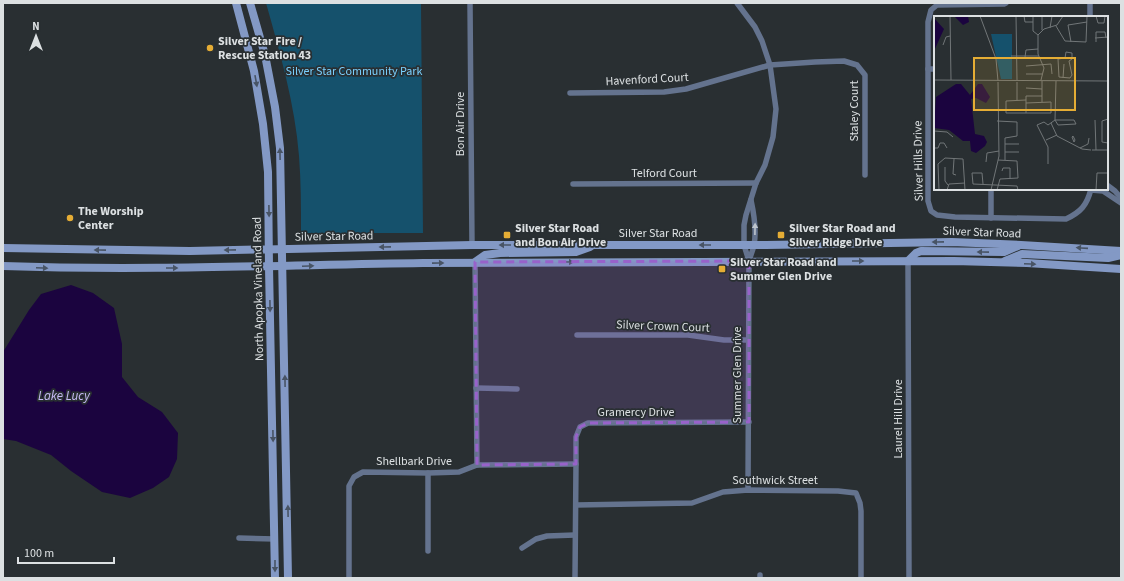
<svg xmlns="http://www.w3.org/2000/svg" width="1124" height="581" font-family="'Source Sans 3',sans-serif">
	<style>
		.green { fill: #15516c }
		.water { fill: #1b043f }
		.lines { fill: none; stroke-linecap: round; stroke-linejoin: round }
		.street { stroke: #64738e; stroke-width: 5.5 }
		.secondary { stroke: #8399c5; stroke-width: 8 }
		.oneway { fill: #485465 }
		.oneway2 { fill: #bec5cd }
		.marked { fill: #9862ca; fill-opacity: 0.2; stroke: #9862ca; stroke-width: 3; stroke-dasharray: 8 5; stroke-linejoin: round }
		.poi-dot { fill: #e5ad35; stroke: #292f32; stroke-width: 1.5 }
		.labels { text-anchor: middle; stroke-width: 3.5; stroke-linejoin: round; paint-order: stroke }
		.poi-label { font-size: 12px; font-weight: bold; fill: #dce0e2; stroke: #292f32; text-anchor: start }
		.park-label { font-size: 12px; fill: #7ad0fe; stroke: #292f32 }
		.street-label { font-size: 12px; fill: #dce0e2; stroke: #292f32 }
		.water-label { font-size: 13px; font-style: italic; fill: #c6bbf4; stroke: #292f32 }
		.inset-road { fill: none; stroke: #717678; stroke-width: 1 }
		.view { fill: #e5ad35; fill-opacity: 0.15; stroke: #e5ad35; stroke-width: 2 }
		.inset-edge { fill: none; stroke: #dce0e2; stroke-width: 2 }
	</style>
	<rect width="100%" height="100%" fill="#292f32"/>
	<path class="green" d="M266,3H421L423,233H301C301,207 301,181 299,156C295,104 280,53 266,3Z"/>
	<path class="water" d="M71,285L93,293L114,308L122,344V377L138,397L162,412L178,433L177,459L169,477L153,488L130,498L102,492L71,471L51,455L16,441L3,439V352L29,310L41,294Z"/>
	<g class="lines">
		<g class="street">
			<path d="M470,3L472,245"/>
			<path d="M737,3L755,27L762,41L770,65L776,109L773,137L765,165L756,183L746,215L744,225V245L749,261L748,490"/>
			<path d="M1006,3L1004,4L937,5L931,10L928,22V201L931,211L937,215L955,217L1066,219C1081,212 1087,205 1091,189"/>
			<path d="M1089,17L1090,16V3"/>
			<path d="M928,69H935"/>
			<path d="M570,93L664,92L686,89L770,65L815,62L844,61L857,65L865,75V175"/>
			<path d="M573,184L756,183"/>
			<path d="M1107,185L1115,191L1121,198"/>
			<path d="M1091,190L1103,191L1121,203"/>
			<path d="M991,218V189"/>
			<path d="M749,260C751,255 753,250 754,245C757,230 754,214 751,200"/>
			<path d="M908,261L909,578"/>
			<path d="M475,262L477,465"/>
			<path d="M577,335H688L724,340H748"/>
			<path d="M476,388L517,389"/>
			<path d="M576,505L692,503L723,492L748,490L838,491L856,493L860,503L861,511V578"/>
			<path d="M239,538L275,539"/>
			<path d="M522,548L536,539L547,536L575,535"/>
			<path d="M428,551V473"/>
			<path d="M760,575V578"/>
			<path d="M349,578V486L354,477L363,472L428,473L459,472L477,465L576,464"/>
			<path d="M575,578L576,464V437L580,427L588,423L749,422"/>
		</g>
		<g class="secondary">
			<path d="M236,3L254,71L263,124L268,172L269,267L275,578"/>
			<path d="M250,3L265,55L275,107L280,148L288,578"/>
			<path d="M3,248L190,251L472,245H766L952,242L1021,245L1121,251"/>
			<path d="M908,261L916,253L921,251L1004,252L1018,246"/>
			<path d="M1005,261L1022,254L1108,258L1121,255"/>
			<path d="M475,262L485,255L500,253L576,252L590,247"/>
			<path d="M3,266C143,271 283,265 423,263C600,261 777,261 954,261L1027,263L1121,269"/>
		</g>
	</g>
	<defs><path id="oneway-solid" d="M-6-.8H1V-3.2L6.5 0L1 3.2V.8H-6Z"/></defs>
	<g class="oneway">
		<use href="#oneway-solid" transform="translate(256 81) rotate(80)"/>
		<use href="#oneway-solid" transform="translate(280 154) rotate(-91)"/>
		<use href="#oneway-solid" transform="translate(269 211) rotate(89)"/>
		<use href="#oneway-solid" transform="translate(938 242) rotate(179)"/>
		<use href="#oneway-solid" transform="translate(505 245) rotate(180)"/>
		<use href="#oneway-solid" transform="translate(705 245) rotate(180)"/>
		<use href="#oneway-solid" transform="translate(385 247) rotate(179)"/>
		<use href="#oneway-solid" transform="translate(1082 248) rotate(-176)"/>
		<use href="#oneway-solid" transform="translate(100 250) rotate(-179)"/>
		<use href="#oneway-solid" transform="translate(230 250) rotate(179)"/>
		<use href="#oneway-solid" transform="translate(983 252) rotate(-179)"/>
		<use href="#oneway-solid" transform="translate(858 261)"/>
		<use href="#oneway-solid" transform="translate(568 262)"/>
		<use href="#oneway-solid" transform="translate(438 263) rotate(-1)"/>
		<use href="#oneway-solid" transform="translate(1030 264) rotate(3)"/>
		<use href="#oneway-solid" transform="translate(308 266) rotate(-2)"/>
		<use href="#oneway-solid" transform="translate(42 268) rotate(2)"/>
		<use href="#oneway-solid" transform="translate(172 268)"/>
		<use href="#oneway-solid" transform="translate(270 306) rotate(89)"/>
		<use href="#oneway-solid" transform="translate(285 381) rotate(-91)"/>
		<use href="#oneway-solid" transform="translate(273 436) rotate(89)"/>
		<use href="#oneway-solid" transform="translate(288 511) rotate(-91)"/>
		<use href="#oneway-solid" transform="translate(275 566) rotate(90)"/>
	</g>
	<use class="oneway2" href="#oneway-solid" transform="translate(755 229) rotate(-89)"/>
	<path class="marked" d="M749,261V422L588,423L580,427L576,437V464L477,465L475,262Z"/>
	<g class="poi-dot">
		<circle cx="210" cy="48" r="4"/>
		<circle cx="70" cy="218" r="4"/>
		<rect x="503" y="231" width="8" height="8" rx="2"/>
		<rect x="777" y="231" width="8" height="8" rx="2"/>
		<rect x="718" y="265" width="8" height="8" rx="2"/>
	</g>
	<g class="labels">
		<g class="poi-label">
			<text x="218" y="45">Silver Star Fire /<tspan x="218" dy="14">Rescue Station 43</tspan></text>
			<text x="78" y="215">The Worship<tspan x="78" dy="14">Center</tspan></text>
			<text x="515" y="232">Silver Star Road<tspan x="515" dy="14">and Bon Air Drive</tspan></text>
			<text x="789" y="232">Silver Star Road and<tspan x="789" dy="14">Silver Ridge Drive</tspan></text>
			<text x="730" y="266">Silver Star Road and<tspan x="730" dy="14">Summer Glen Drive</tspan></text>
		</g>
		<g class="park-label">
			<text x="354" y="75">Silver Star Community Park</text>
		</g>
		<g class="street-label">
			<text transform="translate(647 79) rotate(-3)" y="4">Havenford Court</text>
			<text transform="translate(854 111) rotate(-90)" y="4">Staley Court</text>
			<text transform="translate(460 124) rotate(-90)" y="4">Bon Air Drive</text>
			<text transform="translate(918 161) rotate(-91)" y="4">Silver Hills Drive</text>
			<text x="664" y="177">Telford Court</text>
			<text transform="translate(982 232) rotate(2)" y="4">Silver Star Road</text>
			<text x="658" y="237">Silver Star Road</text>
			<text transform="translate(334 236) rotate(-1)" y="4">Silver Star Road</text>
			<text transform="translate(258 289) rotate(-91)" y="4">North Apopka Vineland Road</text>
			<text transform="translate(663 326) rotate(2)" y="4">Silver Crown Court</text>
			<text transform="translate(737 375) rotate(-90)" y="4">Summer Glen Drive</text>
			<text x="636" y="416">Gramercy Drive</text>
			<text transform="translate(898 419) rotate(-90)" y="4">Laurel Hill Drive</text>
			<text x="414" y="465">Shellbark Drive</text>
			<text x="775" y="484">Southwick Street</text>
		</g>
		<g class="water-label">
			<text x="64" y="400">Lake Lucy</text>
		</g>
	</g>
	<g transform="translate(934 16)">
		<rect width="174" height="174" fill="#292f32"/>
		<path d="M57,18H78V63H67Z" fill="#15516c"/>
		<path d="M20,0H34L35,6L29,9ZM0,2L10,13L0,35ZM22,68H27L36,79L44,68H48L56,81L52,87L42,82L37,83L41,118L50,120L53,126L51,130L42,137L37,135L36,125H29L15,114L0,112L2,81Z" fill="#1b043f"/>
		<path class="inset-road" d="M16,0L17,64M46,0L62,43L64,65M82,0L83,64M90,0L91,6H99M99,0V15L104,19M108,0V14M162,0L164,7H170L171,0M122,10L131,25L152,26L153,0M116,12L118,0M161,22L174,21M137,26L134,9L153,6M162,26V16H171L172,22M9,29L12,21L16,20M132,36L138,37V43L135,45L138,59L136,62L125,61L124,43L131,42ZM77,40H105M91,41L92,34L104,33M92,50L117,48L118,58M92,58H108M129,62L130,48M0,64L174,65M107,64L110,52L104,38V19L110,13L123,9L129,0M83,66V84M92,72L108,73M92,84L72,85V97H117V86L92,87M108,86V65M92,97V80H108M174,103L168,105V126L174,127M121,104H140L142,108L124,109ZM161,104L162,134M63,105L83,106V120L71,122V144M117,107L123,120L148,133L157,134M0,115L13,116L19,121M139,120L141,124L140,126L138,121ZM112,124L123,119M71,128H85M0,132H4L6,127H10L13,132M146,132L154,128L155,122M158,134H174M71,136H85M20,143L19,158L22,159M52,146L53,137L65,135M114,148V131L103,109L110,106L114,109L121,104L122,65M11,151V165L14,169M68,155L69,152H76V163M49,168L48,157H38L39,168L83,170L84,174M5,174L4,148L11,142L29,143L31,174M13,174L15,168L31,167M57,174L65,140L64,66M63,174L66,163L84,162L83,145L64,144M162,174L163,157H174"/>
		<path class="view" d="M40,42H141V94H40Z"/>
		<rect width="174" height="174" class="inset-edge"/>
	</g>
	<rect width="1124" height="581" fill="none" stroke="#dce0e2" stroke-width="8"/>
	<g transform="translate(36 36)" stroke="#292f32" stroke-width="3" paint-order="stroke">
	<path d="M0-3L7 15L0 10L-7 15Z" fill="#dce0e2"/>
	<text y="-6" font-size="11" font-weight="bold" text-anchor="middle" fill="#dce0e2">N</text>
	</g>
	<path d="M18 557v6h96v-6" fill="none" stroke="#dce0e2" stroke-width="2"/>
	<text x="24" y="557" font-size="12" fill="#dce0e2" stroke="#292f32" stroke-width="3" paint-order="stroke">100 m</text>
</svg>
